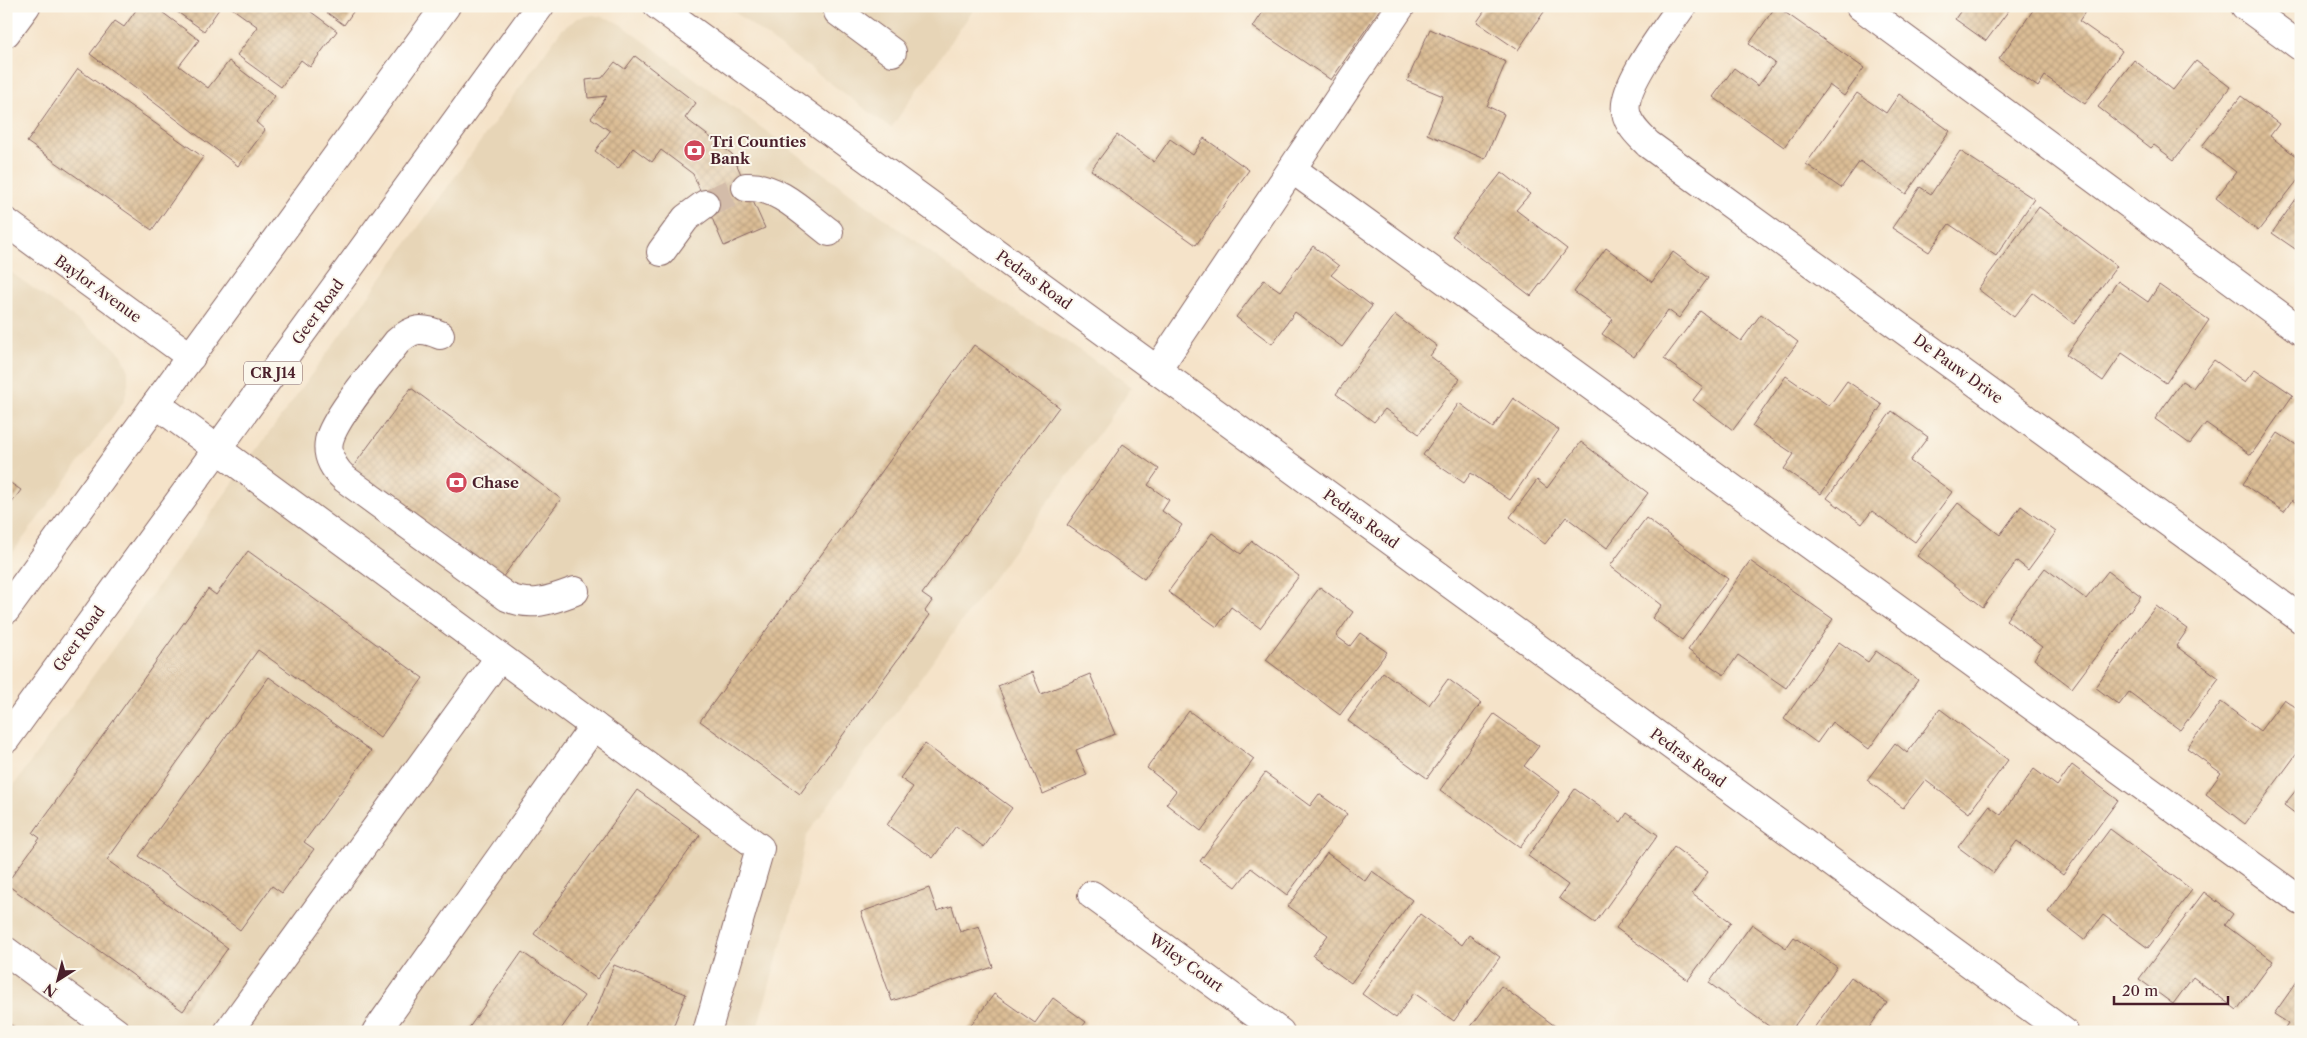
<svg xmlns="http://www.w3.org/2000/svg" width="2307" height="1038" font-family="'Libre Caslon Text',serif">
	<style>
		.built { fill: #e7d5b7 }
		.building { fill: url(#building-cross-hatch) }
		.lines { fill: none; stroke-linecap: round; stroke-linejoin: round }
		.minor-tunnel { stroke: #d3bca9; stroke-width: 28; stroke-dasharray: 28 14; stroke-linecap: butt }
		.minor-casing { stroke: #866462; stroke-width: 30 }
		.major-casing { stroke: #866462; stroke-width: 30 }
		.minor { stroke: #fff; stroke-width: 28 }
		.major { stroke: #fff; stroke-width: 28 }
		.labels { text-anchor: middle; stroke-width: 4; stroke-linejoin: round; paint-order: stroke }
		.shield { fill: #fbf7ec; stroke: #7f6065; stroke-width: 1 }
		.shield-label { font-size: 14px; font-weight: bold; fill: #4a1f2b }
		.poi-label { font-size: 15px; font-weight: bold; fill: #4a1f2b; stroke: #fbf7ec; text-anchor: start }
		.street-label { font-size: 15px; fill: #4a1f2b; stroke: #fbf7ec }
	</style>
	<defs>
		<pattern id="building-cross-hatch" width="8" height="8" patternUnits="userSpaceOnUse" patternTransform="scale(1.25)"><rect width="8" height="8" fill="#dbbd95"/><path d="M0 0l8 8M0 8l8-8" fill="none" stroke="#bda281"/></pattern>
	</defs>
	<rect width="100%" height="100%" fill="#fbf7ec"/>
	<filter id="ink" filterUnits="userSpaceOnUse"><feTurbulence type="fractalNoise" baseFrequency=".02" numOctaves="2"/><feDisplacementMap in="SourceGraphic" scale="10" xChannelSelector="R" yChannelSelector="G"/><feConvolveMatrix kernelMatrix="1 2 1 2 8 2 1 2 1" color-interpolation-filters="sRGB"/></filter>
	<filter id="wash" filterUnits="userSpaceOnUse"><feTurbulence type="fractalNoise" baseFrequency=".0096" numOctaves="4" result="noise"/><feDisplacementMap in="SourceGraphic" scale="20" xChannelSelector="R" yChannelSelector="G"/><feGaussianBlur stdDeviation="1.12" result="paint"/><feColorMatrix in="noise" values="0 0 0 0 0 0 0 0 0 0 0 0 0 0 0 0 0 1.4 0 .05"/><feComposite in="paint" operator="in"/></filter>
	<g filter="url(#wash)">
		<rect width="100%" height="100%" fill="#f5e3c9"/>
		<g class="built">
			<path d="M726,6H976L891,128Z"/>
			<path d="M593,15L610,19L622,25L983,291L1071,344L1132,387L806,836L793,904L756,1032H6V796L562,29L578,18Z"/>
			<path d="M6,269L111,344L122,355L128,369V385L124,401L6,562Z"/>
		</g>
		<g id="blocks">
			<g class="building">
				<path d="M139,6H154L199,40L179,66L208,88L229,61L275,96L256,122L265,130L238,166L90,54L115,21L124,27Z"/>
				<path d="M169,6H221L204,31Z"/>
				<path d="M229,6H303L337,31L310,67L301,60L281,87L237,55L258,27Z"/>
				<path d="M318,6H357L344,25Z"/>
				<path d="M1267,6H1382L1331,80L1253,27Z"/>
				<path d="M1488,6H1548L1518,50L1477,22Z"/>
				<path d="M1776,6L1864,68L1844,96L1829,85L1784,147L1713,97L1734,68L1758,86L1775,63L1749,44Z"/>
				<path d="M1964,6H2012L1986,41L1955,19Z"/>
				<path d="M2036,6H2089L2079,21L2122,51L2085,104L2045,76L2038,87L1999,59Z"/>
				<path d="M1430,29L1506,62L1487,106L1504,114L1485,159L1427,134L1443,96L1407,81Z"/>
				<path d="M635,56L696,103L685,118L732,154L765,228L724,246L693,174L661,150L652,162L633,148L618,169L595,151L610,131L591,118L607,96L588,98L586,80L602,78L615,62L625,69Z"/>
				<path d="M2134,60L2173,90L2196,61L2230,87L2174,160L2154,145L2151,148L2098,107Z"/>
				<path d="M78,69L203,157L152,230L27,142Z"/>
				<path d="M1857,93L1886,113L1899,94L1950,131L1906,194L1860,161L1841,188L1806,164Z"/>
				<path d="M2241,96L2279,124L2270,136L2301,160V176L2258,231L2216,198L2236,172L2202,146Z"/>
				<path d="M1117,135L1154,162L1170,139L1193,155L1204,138L1249,170L1196,245L1091,170Z"/>
				<path d="M1960,151L2034,199L1996,256L1949,224L1929,252L1892,228L1920,187L1931,194Z"/>
				<path d="M1502,172L1530,194L1516,210L1567,249L1531,296L1452,236Z"/>
				<path d="M2301,192V253L2272,233Z"/>
				<path d="M2039,207L2117,266L2074,324L2033,293L2014,317L1978,289Z"/>
				<path d="M1313,246L1339,266L1331,275L1372,306L1342,347L1295,312L1272,344L1236,317L1264,280L1280,291Z"/>
				<path d="M1606,248L1652,282L1673,252L1708,278L1679,318L1668,310L1634,357L1602,334L1613,319L1574,292Z"/>
				<path d="M2118,281L2148,302L2159,285L2209,320L2166,383L2122,353L2103,381L2066,355Z"/>
				<path d="M1700,311L1741,341L1761,314L1798,342L1733,430L1693,400L1703,387L1664,359Z"/>
				<path d="M1395,315L1437,346L1430,356L1460,379L1419,434L1385,409L1374,422L1336,394Z"/>
				<path d="M974,345L1059,407L922,594L932,601L925,611L930,615L800,794L700,721Z"/>
				<path d="M2214,360L2245,382L2255,369L2293,395L2251,455L2206,423L2190,444L2155,419L2182,381L2193,388Z"/>
				<path d="M1786,376L1829,406L1847,381L1882,405L1821,494L1784,469L1794,454L1752,426Z"/>
				<path d="M411,388L561,499L502,578L352,468Z"/>
				<path d="M1513,398L1559,430L1510,500L1471,473L1464,483L1423,455L1459,403L1493,428Z"/>
				<path d="M1892,411L1928,437L1910,461L1952,492L1915,542L1872,511L1862,524L1827,498Z"/>
				<path d="M2278,433L2301,448V506L2292,500L2284,512L2243,484Z"/>
				<path d="M1581,442L1648,493L1607,548L1566,517L1545,544L1510,517L1537,480L1547,488Z"/>
				<path d="M1123,444L1159,469L1148,485L1169,500L1162,511L1182,525L1144,579L1067,525Z"/>
				<path d="M6,480L21,490L6,511Z"/>
				<path d="M1958,503L2000,535L2021,506L2056,532L2028,570L2017,561L1983,607L1917,556Z"/>
				<path d="M1646,518L1728,579L1682,640L1652,618L1662,605L1610,566Z"/>
				<path d="M1212,533L1241,554L1252,541L1299,576L1260,628L1231,607L1217,627L1168,592Z"/>
				<path d="M248,551L423,678L380,738L258,650L107,860L228,948L183,1011L6,884L40,838L33,833L208,589L216,595Z"/>
				<path d="M1750,561L1833,619L1786,688L1738,655L1724,675L1688,650Z"/>
				<path d="M2045,568L2086,599L2108,571L2141,596L2072,688L2034,659L2042,647L2006,620Z"/>
				<path d="M1320,587L1353,612L1336,636L1350,646L1360,633L1387,652L1340,715L1266,660Z"/>
				<path d="M2156,606L2188,629L2176,646L2219,678L2180,730L2129,692L2119,705L2095,687Z"/>
				<path d="M1839,642L1868,662L1876,651L1918,680L1869,749L1832,722L1817,743L1784,719Z"/>
				<path d="M1032,672L1041,694L1090,674L1115,734L1076,750L1087,775L1043,794L998,686Z"/>
				<path d="M1383,672L1429,705L1448,679L1481,703L1427,778L1348,721Z"/>
				<path d="M269,677L371,751L304,842L314,849L282,893L272,886L240,930L139,856Z"/>
				<path d="M2284,699L2301,711V748L2245,824L2206,794L2221,773L2187,748L2221,702L2260,731Z"/>
				<path d="M1940,709L2008,760L1969,813L1925,780L1903,808L1867,780L1895,743L1907,753Z"/>
				<path d="M1189,711L1254,759L1201,831L1166,804L1176,791L1147,768Z"/>
				<path d="M1494,714L1539,746L1524,766L1560,792L1520,847L1440,790Z"/>
				<path d="M925,744L1012,808L984,847L956,826L933,858L887,825L913,787L900,778Z"/>
				<path d="M2072,765L2118,800L2063,875L2017,841L1993,873L1958,847L1989,806L2001,815L2034,769L2057,786Z"/>
				<path d="M1265,773L1310,806L1319,794L1347,814L1287,895L1251,868L1236,887L1200,861Z"/>
				<path d="M2301,784V818L2284,805Z"/>
				<path d="M1575,789L1621,822L1627,813L1658,835L1595,923L1559,898L1568,885L1528,856Z"/>
				<path d="M637,790L700,835L597,979L534,934Z"/>
				<path d="M2110,829L2192,890L2148,948L2103,915L2084,940L2048,912Z"/>
				<path d="M1674,847L1708,872L1692,894L1731,922L1688,980L1616,928Z"/>
				<path d="M1327,853L1365,881L1372,871L1412,900L1351,983L1313,956L1328,935L1288,906Z"/>
				<path d="M929,888L937,911L952,906L960,932L979,926L993,967L892,1001L861,912Z"/>
				<path d="M2204,892L2233,914L2225,925L2273,961L2237,1010L2193,977L2173,1004L2139,979Z"/>
				<path d="M1420,914L1462,945L1469,935L1500,957L1454,1021L1414,993L1396,1018L1362,994Z"/>
				<path d="M1752,924L1786,948L1794,937L1837,967L1790,1032H1777L1709,983Z"/>
				<path d="M522,952L584,996L559,1032H466Z"/>
				<path d="M614,965L686,994L671,1032H587Z"/>
				<path d="M1851,977L1887,1003L1868,1029L1872,1032H1811Z"/>
				<path d="M2298,980L2301,982V1032H2282L2288,1023L2274,1014Z"/>
				<path d="M1501,986L1563,1032H1467Z"/>
				<path d="M994,994L1035,1023L1053,998L1086,1022L1078,1032H966Z"/>
				<path d="M6,1021L20,1032H6Z"/>
			</g>
		</g>
	</g>
	<g filter="url(#ink)">
		<use href="#blocks" fill-opacity="0" stroke="#866462" stroke-width="1"/>
		<g class="lines">
			<path class="minor-tunnel" d="M705,204L746,187"/>
			<defs>
				<g id="minor">
					<path d="M658,6L2064,1032"/>
					<path d="M1682,6C1667,28 1621,86 1626,112C1628,125 1639,135 1648,144L2301,619"/>
					<path d="M1860,6L2301,331"/>
					<path d="M2245,6L2301,47"/>
					<path d="M838,12L892,52"/>
					<path d="M6,33L26,6"/>
					<path d="M1292,169L2301,901"/>
					<path d="M746,187C778,185 805,214 829,232"/>
					<path d="M6,222L191,357"/>
					<path d="M661,252L686,218L705,204"/>
					<path d="M440,335C422,327 412,328 397,342C380,364 334,417 329,441C326,457 334,469 345,479L507,597C531,608 551,600 575,591"/>
					<path d="M1157,370L1401,6"/>
					<path d="M156,404L760,848L707,1032"/>
					<path d="M1092,895L1280,1032"/>
					<path d="M6,951L116,1032"/>
					<path d="M228,1032L499,658"/>
					<path d="M376,1032L594,726"/>
				</g>
				<g id="major">
					<path d="M6,610L446,6"/>
					<path d="M6,739L540,6"/>
				</g>
			</defs>
			<use href="#minor" class="minor-casing"/>
			<use href="#major" class="major-casing"/>
			<use href="#minor" class="minor"/>
			<use href="#major" class="major"/>
		</g>
	</g>
	<defs>
		<symbol id="bank-disc" viewBox="-11 -11 22 22"><circle r="9.5" fill="#d1495b" stroke="#fbf7ec"/><path d="M-6-4H6V4H-6ZM0-2.3a2.3 2.3 0 1 0 0 4.6a2.3 2.3 0 1 0 0-4.6Z" fill="#fff"/></symbol>
	</defs>
	<g fill-rule="evenodd">
		<use href="#bank-disc" x="682" y="138" width="25" height="25"/>
		<use href="#bank-disc" x="444" y="470" width="25" height="25"/>
	</g>
	<g class="labels">
		<rect class="shield" x="244" y="361.5" width="58" height="23" rx="4"/>
		<g class="shield-label">
			<text x="273" y="378">CR J14</text>
		</g>
		<g class="poi-label">
			<text x="710" y="147">Tri Counties<tspan x="710" dy="17">Bank</tspan></text>
			<text x="472" y="488">Chase</text>
		</g>
		<g class="street-label">
			<text transform="translate(1034 280) rotate(36)" y="5">Pedras Road</text>
			<text transform="translate(98 289) rotate(36)" y="5">Baylor Avenue</text>
			<text transform="translate(318 312) rotate(-54)" y="5">Geer Road</text>
			<text transform="translate(1958 369) rotate(36)" y="5">De Pauw Drive</text>
			<text transform="translate(1361 519) rotate(36)" y="5">Pedras Road</text>
			<text transform="translate(79 639) rotate(-54)" y="5">Geer Road</text>
			<text transform="translate(1688 758) rotate(36)" y="5">Pedras Road</text>
			<text transform="translate(1186 963) rotate(36)" y="5">Wiley Court</text>
		</g>
	</g>
	<rect width="2307" height="1038" fill="none" stroke="#fbf7ec" stroke-width="25"/>
	<g transform="translate(58 980) rotate(216)" stroke="#fbf7ec" stroke-width="4" paint-order="stroke">
	<path d="M0-4L9 19L0 12L-9 19Z" fill="#4a1f2b"/>
	<text y="-8" font-size="14" font-weight="bold" text-anchor="middle" fill="#4a1f2b">N</text>
	</g>
	<path d="M2114 996v8h114v-8" fill="none" stroke="#4a1f2b" stroke-width="2.5"/>
	<text x="2122" y="996" font-size="15" fill="#4a1f2b" stroke="#fbf7ec" stroke-width="4" paint-order="stroke">20 m</text>
</svg>
